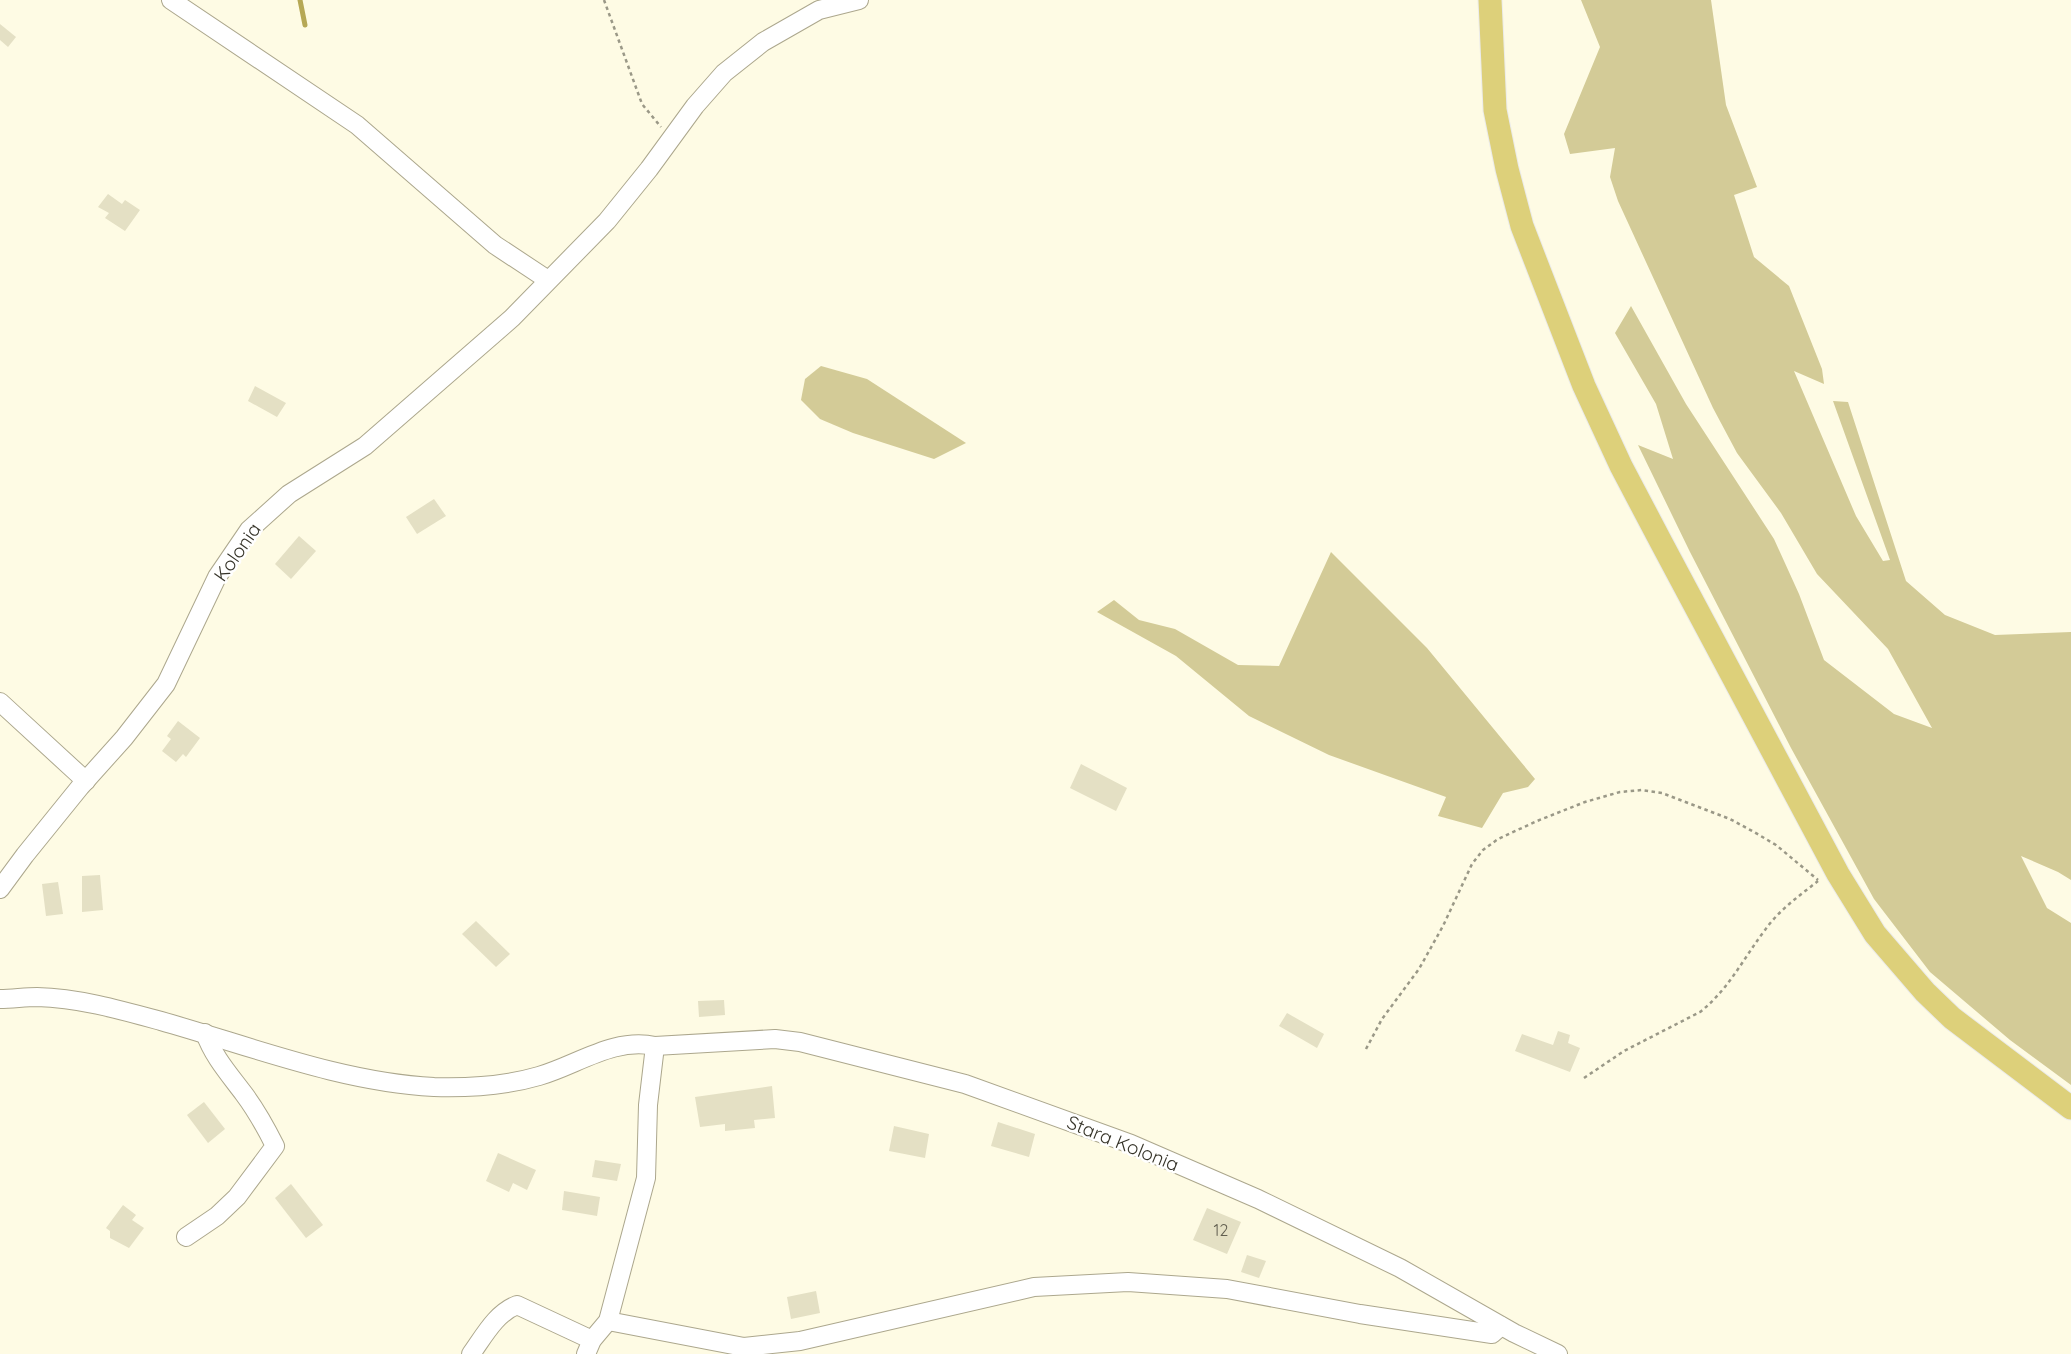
<svg xmlns="http://www.w3.org/2000/svg" width="2071" height="1354" font-family="Quicksand,sans-serif">
	<style>
		.green { fill: #d3cb97 }
		.lines { fill: none; stroke-linecap: round; stroke-linejoin: round }
		.stream { stroke: #b6a855; stroke-width: 5 }
		.building { fill: #e4e0c4 }
		.minor-casing { stroke: #aca78d; stroke-width: 20 }
		.major-casing { stroke: #ebebea; stroke-width: 25 }
		.path { stroke: #9a9887; stroke-width: 2.5; stroke-dasharray: 3.5 3.5; stroke-linecap: butt }
		.minor { stroke: #fff; stroke-width: 18 }
		.major { stroke: #ddd07a; stroke-width: 23 }
		.labels { text-anchor: middle; stroke-width: 5; stroke-linejoin: round; paint-order: stroke }
		.number-label { font-size: 16px; fill: #625f50 }
		.street-label { font-size: 19px; fill: #363429; stroke: #fff }
	</style>
	<rect width="100%" height="100%" fill="#fefbe4"/>
	<g class="green">
		<path d="M1581,0H1711L1726,105L1757,187L1734,195L1754,257L1789,286L1822,369L1824,384L1794,371L1856,516L1883,561L1890,560L1833,401L1848,402L1906,581L1945,615L1995,635L2071,632V880L2058,872L2021,856L2047,908L2071,923V1085L2010,1040L1930,972L1874,899L1791,748L1690,552L1638,445L1673,459L1656,404L1615,333L1631,306L1686,404L1774,539L1799,594L1824,660L1894,714L1932,728L1888,649L1817,574L1781,513L1737,453L1713,408L1618,201L1610,177L1615,148L1570,154L1564,134L1600,47Z"/>
		<path d="M821,366L867,379L966,443L934,459L853,433L820,419L801,400L805,379Z"/>
		<path d="M1331,552L1427,648L1535,779L1528,787L1503,793L1482,828L1438,816L1446,797L1329,755L1249,716L1176,656L1097,612L1114,600L1139,620L1175,629L1238,665L1279,666Z"/>
	</g>
	<g class="lines">
		<path class="stream" d="M300,0L305,25"/>
	</g>
	<g class="building">
		<path d="M0,24L16,37L8,47L0,40Z"/>
		<path d="M108,194L122,204L125,200L140,210L125,231L105,218L109,213L98,207Z"/>
		<path d="M255,386L286,403L277,417L248,401Z"/>
		<path d="M434,499L446,516L417,534L406,517Z"/>
		<path d="M299,536L316,551L291,579L275,564Z"/>
		<path d="M178,721L200,738L186,757L183,754L176,762L162,751L171,739L167,736Z"/>
		<path d="M1081,764L1127,788L1116,811L1070,788Z"/>
		<path d="M100,875L103,910L82,912V876Z"/>
		<path d="M58,882L63,914L46,916L42,884Z"/>
		<path d="M476,921L510,954L496,967L462,934Z"/>
		<path d="M724,1000L725,1015L699,1017L698,1001Z"/>
		<path d="M1287,1013L1324,1034L1317,1048L1279,1026Z"/>
		<path d="M1558,1031L1570,1035L1568,1043L1580,1048L1570,1072L1515,1051L1522,1034L1553,1045Z"/>
		<path d="M772,1086L775,1118L754,1120L755,1128L725,1131V1124L700,1127L695,1097Z"/>
		<path d="M204,1102L225,1129L208,1143L187,1115Z"/>
		<path d="M998,1122L1035,1134L1029,1157L991,1146Z"/>
		<path d="M894,1126L929,1134L925,1158L889,1151Z"/>
		<path d="M498,1153L536,1170L527,1190L513,1183L509,1192L486,1181Z"/>
		<path d="M595,1160L621,1164L617,1181L592,1177Z"/>
		<path d="M291,1184L323,1225L306,1238L275,1198Z"/>
		<path d="M564,1191L600,1197L597,1216L562,1210Z"/>
		<path d="M123,1205L136,1215L132,1220L144,1228L129,1248L110,1238V1231L106,1228Z"/>
		<path d="M1207,1208L1241,1222L1227,1254L1193,1240Z"/>
		<path d="M1247,1255L1266,1261L1259,1278L1241,1272Z"/>
		<path d="M816,1291L820,1313L791,1319L787,1297Z"/>
	</g>
	<g class="lines">
		<defs>
			<g id="minor">
				<path d="M171,0L357,125L495,245L548,280"/>
				<path d="M0,702L86,781"/>
				<path d="M0,889L25,855L80,787L124,738L166,684L217,577L249,530L289,494L365,446L512,318L607,221L649,169L695,106L724,73L763,42L819,10L859,0"/>
				<path d="M0,999C12,999 25,997 37,997C79,998 121,1010 161,1021C250,1046 341,1082 434,1087C469,1088 505,1086 539,1076C577,1065 614,1037 655,1046L775,1039L800,1042L965,1084L1131,1144L1258,1199L1400,1268L1514,1333L1558,1354"/>
				<path d="M186,1237L217,1216L237,1197L275,1146C266,1128 256,1110 244,1094C229,1074 213,1056 205,1033"/>
				<path d="M608,1321L744,1347L800,1341L1034,1287L1128,1282L1227,1289L1360,1314L1492,1334L1501,1326"/>
				<path d="M471,1354C484,1336 496,1313 517,1305L592,1340"/>
				<path d="M586,1354L592,1340L608,1321L646,1178L648,1105L655,1046"/>
			</g>
			<path id="major" d="M1490,0L1495,110L1507,169L1522,226L1584,386L1621,466L1661,542L1838,874L1875,934L1925,992L1952,1018L2071,1108"/>
		</defs>
		<use href="#minor" class="minor-casing"/>
		<use href="#major" class="major-casing"/>
		<g class="path">
			<path d="M604,0L642,104L661,127"/>
			<path d="M1366,1049L1382,1019L1419,969L1443,926L1472,864L1483,850L1498,839L1537,821L1585,802L1620,792L1642,790L1662,793L1730,819L1754,832L1776,845L1818,880"/>
			<path d="M1584,1078L1624,1051L1700,1012C1729,989 1743,959 1765,930C1779,910 1799,896 1818,881"/>
		</g>
		<use href="#minor" class="minor"/>
		<use href="#major" class="major"/>
	</g>
	<g class="labels">
		<g class="number-label">
			<text x="1221" y="1236">12</text>
		</g>
		<g class="street-label">
			<text transform="translate(237 552) rotate(-55)" y="7">Kolonia</text>
			<text transform="translate(1123 1143) rotate(22)" y="7">Stara Kolonia</text>
		</g>
	</g>
</svg>
